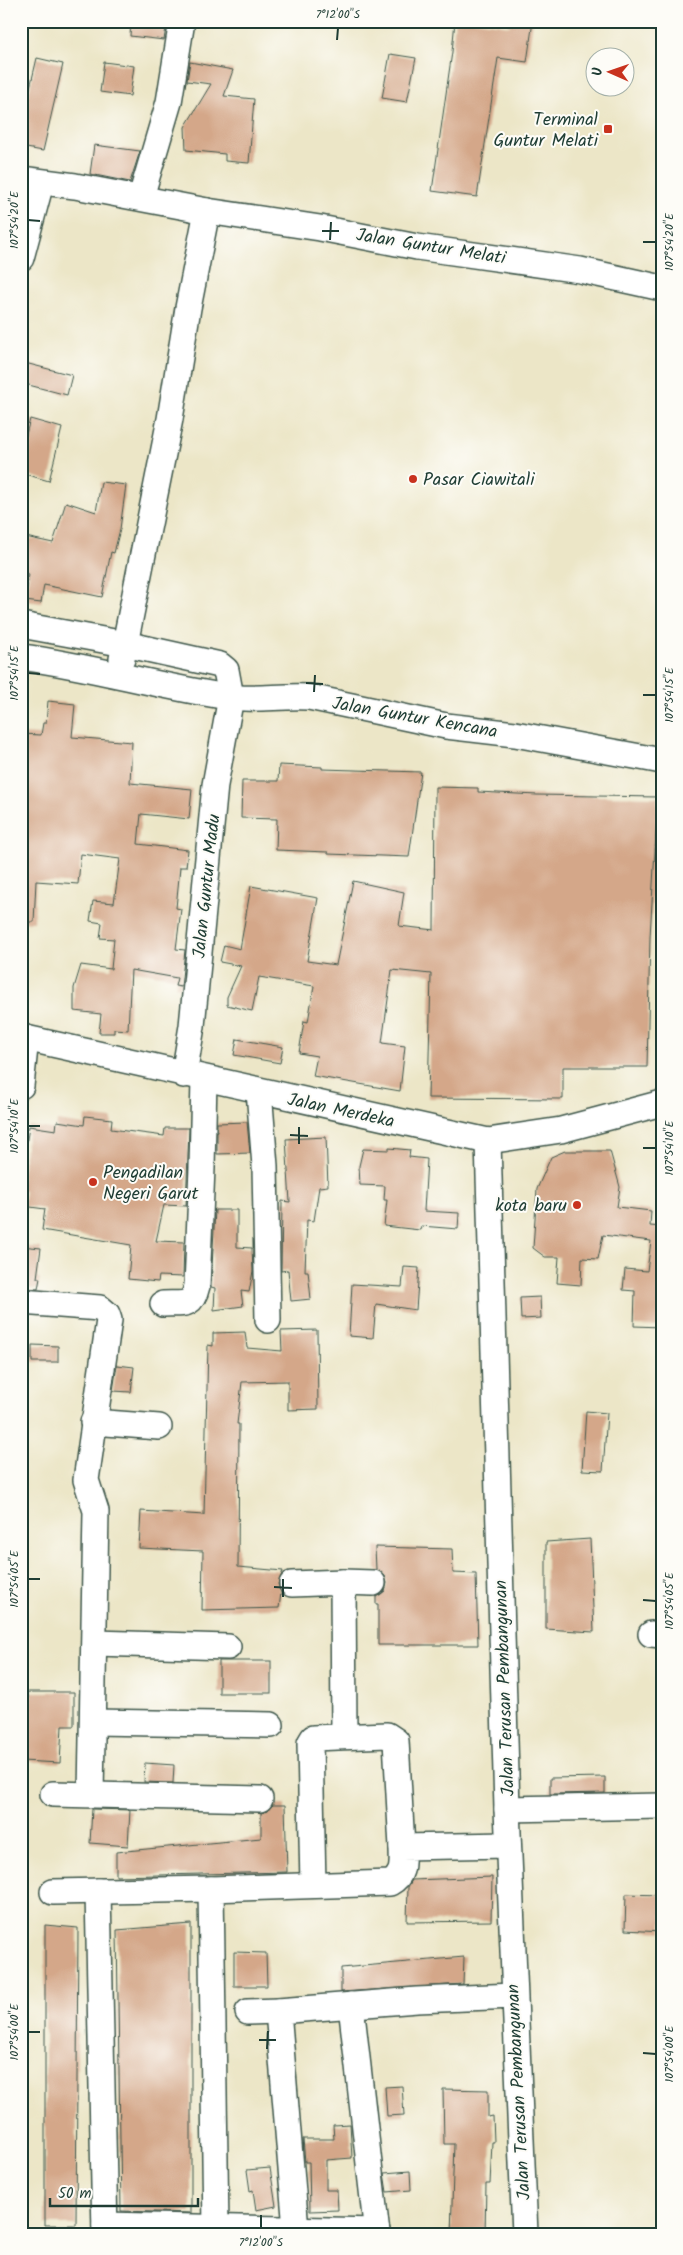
<svg xmlns="http://www.w3.org/2000/svg" width="683" height="2255" font-family="Kalam,sans-serif">
	<style>
		.building { fill: #d4a789 }
		.lines { fill: none; stroke-linecap: round; stroke-linejoin: round }
		.minor-casing { stroke: #3e564a; stroke-width: 28 }
		.minor { stroke: #fff; stroke-width: 25 }
		.ticks { fill: none; stroke: #1f3d34; stroke-width: 2 }
		.poi-dot { fill: #c8321e; stroke: #fdfcf7; stroke-width: 2 }
		.labels { text-anchor: middle; stroke-width: 4; stroke-linejoin: round; paint-order: stroke }
		.poi-label { font-size: 18px; fill: #1f3d34; stroke: #fdfcf7; text-anchor: end }
		.street-label { font-size: 18px; fill: #1f3d34; stroke: #fdfcf7 }
		.neatline { fill: none; stroke: #1f3d34; stroke-width: 2 }
		.ticks-label { font-size: 12px; text-anchor: middle; fill: #1f3d34 }
	</style>
	<rect width="100%" height="100%" fill="#fdfcf7"/>
	<filter id="ink" filterUnits="userSpaceOnUse"><feTurbulence type="fractalNoise" baseFrequency=".02" numOctaves="2"/><feDisplacementMap in="SourceGraphic" scale="10" xChannelSelector="R" yChannelSelector="G"/><feConvolveMatrix kernelMatrix="1 2 1 2 8 2 1 2 1" color-interpolation-filters="sRGB"/></filter>
	<filter id="wash" filterUnits="userSpaceOnUse"><feTurbulence type="fractalNoise" baseFrequency=".0096" numOctaves="4" result="noise"/><feDisplacementMap in="SourceGraphic" scale="20" xChannelSelector="R" yChannelSelector="G"/><feGaussianBlur stdDeviation="1.12" result="paint"/><feColorMatrix in="noise" values="0 0 0 0 0 0 0 0 0 0 0 0 0 0 0 0 0 1.4 0 .05"/><feComposite in="paint" operator="in"/></filter>
	<g filter="url(#wash)">
		<rect width="100%" height="100%" fill="#ece6c7"/>
		<g id="blocks">
			<g class="building">
				<path d="M131,21H167L164,40L130,36Z"/>
				<path d="M455,21H476L510,26V21H533L527,62L498,58L477,197L432,191L452,52Z"/>
				<path d="M390,54L416,58L407,102L382,98Z"/>
				<path d="M37,58L63,64L43,151L21,147V126Z"/>
				<path d="M104,62L134,66L130,96L100,92Z"/>
				<path d="M190,62L233,70L224,96L254,99L249,163L225,161V154L186,150L185,127L211,84L187,81Z"/>
				<path d="M94,145L140,151L130,182L90,174Z"/>
				<path d="M21,362L72,375L67,395L21,383Z"/>
				<path d="M30,419L62,428L49,481L21,473V454Z"/>
				<path d="M101,482L126,485L120,529L114,553L111,552L102,597L44,585L41,603L25,601L29,574L21,572V536L53,543L66,502L96,512Z"/>
				<path d="M48,701L75,704L72,737L132,742L130,783L192,789L189,819L141,814L138,844L188,850L186,867H180L176,908L181,909L176,949L185,950L181,987L175,986L177,978L131,970L128,1030L114,1029V1033H99L101,1014L74,1011V988L81,965L111,969L114,939L100,938L102,923L90,921L93,901L114,903L120,859L81,854L78,884L36,881L34,922H21V734L41,735L43,723H46Z"/>
				<path d="M279,765L322,767V769L421,772L409,857L328,854V852L276,850L277,819L241,818L242,781H278Z"/>
				<path d="M435,787L478,788V792L537,795L658,797L650,937L647,1067H563V1099L428,1098L431,974L392,970L382,1043L405,1046L400,1091L313,1076L317,1056L299,1053L304,1021L308,1022L314,986L259,977L252,1011L227,1005V997L241,966L220,962L224,945L240,949L251,886L318,898L307,961L336,965L353,881L404,892L399,926L434,930Z"/>
				<path d="M237,1039L283,1047L280,1063L234,1055Z"/>
				<path d="M85,1116L112,1119L111,1129L164,1136L165,1128H189L186,1206L164,1205L156,1241L184,1242L183,1277L159,1276L158,1282L128,1279L131,1245L42,1230L45,1209L23,1206L25,1191H21V1180L29,1126L56,1130L57,1121L84,1125Z"/>
				<path d="M247,1122L250,1153L217,1154V1123Z"/>
				<path d="M326,1137L328,1186L319,1187L314,1221L307,1220L305,1271H308L311,1299L291,1301L288,1270L281,1271L282,1201L290,1202L286,1139Z"/>
				<path d="M389,1148L410,1150L409,1157L427,1159L424,1211L459,1213L458,1229L421,1226L420,1230L384,1226L387,1200H384L385,1186L360,1185L359,1166L363,1149L389,1150Z"/>
				<path d="M565,1151H610L620,1187L617,1207L651,1211L650,1226L662,1227L661,1327L634,1326L635,1291L623,1290L625,1269L647,1271L651,1241L603,1235L598,1259L582,1258L581,1285L557,1283L559,1257H545L533,1248L537,1189L551,1157Z"/>
				<path d="M215,1210H237V1247L252,1248L253,1271L249,1292L241,1291L243,1306L214,1310L215,1288L211,1287Z"/>
				<path d="M21,1246L41,1248L37,1278H40L38,1289L21,1288Z"/>
				<path d="M404,1267L419,1268L416,1310L376,1304L373,1338L349,1336L352,1284L402,1287Z"/>
				<path d="M540,1297L541,1318L521,1319L520,1298Z"/>
				<path d="M317,1330L318,1409L288,1410V1381L242,1382L237,1424H239L238,1567L283,1571L278,1584L281,1593L279,1608L202,1610L203,1551L139,1548L141,1511L204,1515L208,1345L213,1346V1333L245,1332L247,1348L282,1351L281,1331Z"/>
				<path d="M32,1345L58,1346V1362H32Z"/>
				<path d="M117,1365L134,1367L131,1392L113,1391Z"/>
				<path d="M586,1411L607,1413L603,1471L582,1470Z"/>
				<path d="M590,1539L594,1632L546,1629V1542Z"/>
				<path d="M375,1547L452,1549L453,1573L476,1574L478,1645H378V1604H376V1597L385,1591L387,1583L385,1576L376,1569Z"/>
				<rect x="219" y="1661" width="52" height="32"/>
				<path d="M28,1692H74V1726H62L60,1763L21,1761V1733H28Z"/>
				<path d="M145,1763L174,1765L173,1783L144,1782Z"/>
				<path d="M605,1777V1793L550,1794V1778Z"/>
				<path d="M273,1805H285L287,1872L116,1876V1852L261,1838V1813L267,1811Z"/>
				<path d="M92,1809L130,1810L128,1846L90,1843Z"/>
				<path d="M492,1877L491,1921L407,1922L408,1887L412,1880Z"/>
				<path d="M626,1894L662,1895V1932L625,1930Z"/>
				<path d="M191,1924V2213L121,2211L117,1930Z"/>
				<path d="M45,1925L78,1928L76,2225H45Z"/>
				<path d="M234,1952L266,1953L267,1986H234Z"/>
				<path d="M464,1957L463,1984L341,1992V1968Z"/>
				<path d="M402,2086L404,2115L387,2116L385,2087Z"/>
				<path d="M443,2089L488,2090V2117L493,2116L494,2142H492L490,2184H486L485,2234H451L454,2144H444Z"/>
				<path d="M350,2124L352,2158L326,2160V2190H337L338,2210L310,2211L309,2162H305L303,2139H334L333,2125Z"/>
				<path d="M270,2168L276,2206L256,2210L253,2190L250,2191L247,2170Z"/>
				<path d="M410,2171L411,2190L387,2192L384,2173Z"/>
			</g>
		</g>
	</g>
	<g filter="url(#ink)">
		<use href="#blocks" fill-opacity="0" stroke="#3e564a" stroke-width="1"/>
		<g class="lines">
			<defs>
				<g id="minor">
					<path d="M21,179L75,186L207,211L320,228L417,247L580,270L662,288"/>
					<path d="M141,197L169,102L182,21"/>
					<path d="M21,258L41,183"/>
					<path d="M21,625L125,644L220,665L226,670L231,697L215,785L192,1026L184,1075"/>
					<path d="M21,657C91,666 159,687 229,697C256,701 282,695 309,697L446,726L515,734L662,761"/>
					<path d="M122,659L170,419L188,308L207,211"/>
					<path d="M21,1037L488,1141L561,1130L662,1103"/>
					<path d="M21,1086L26,1038"/>
					<path d="M259,1091L265,1166L268,1320"/>
					<path d="M488,1141L507,1809L525,2234"/>
					<path d="M21,1302L100,1308L107,1314L109,1320L86,1480L96,1511L91,1794"/>
					<path d="M163,1304C183,1303 192,1308 197,1286L202,1168L204,1079"/>
					<path d="M93,1422L159,1427"/>
					<path d="M343,1582L373,1583"/>
					<path d="M292,1584L343,1582L344,1736"/>
					<path d="M651,1634L662,1635"/>
					<path d="M95,1643L228,1647"/>
					<path d="M93,1722L271,1725"/>
					<path d="M53,1794L260,1799"/>
					<path d="M507,1809L662,1806"/>
					<path d="M313,1885L310,1743L313,1738L387,1735L396,1741L402,1847"/>
					<path d="M98,1891L105,2234"/>
					<path d="M53,1892L211,1889"/>
					<path d="M351,2005L377,2234"/>
					<path d="M248,2012L278,2011"/>
					<path d="M105,2225L377,2231"/>
					<path d="M216,2228L211,1889L390,1883C405,1875 402,1862 402,1847L508,1845"/>
					<path d="M296,2229L278,2011L417,2000L514,1996"/>
				</g>
			</defs>
			<use href="#minor" class="minor-casing"/>
			<use href="#minor" class="minor"/>
		</g>
	</g>
	<path class="ticks" d="M337,40L338,28M28,220L40,221M322,231H339M330,240L331,222M643,242H656M28,673L40,674M306,683L323,684M314,692L315,675M643,695H656M28,1126H40M290,1135L308,1136M299,1144V1127M643,1148H656M28,1579H40M274,1587L292,1588M283,1597V1579M643,1600L656,1601M28,2032H40M259,2040H276M267,2049L268,2031M643,2053L656,2054M261,2228V2215"/>
	<g class="poi-dot">
		<rect x="603" y="124" width="10" height="10" rx="2.5"/>
		<circle cx="413" cy="479" r="5"/>
		<circle cx="93" cy="1182" r="5"/>
		<circle cx="577" cy="1205" r="5"/>
	</g>
	<g class="labels">
		<g class="poi-label">
			<text x="598" y="125">Terminal<tspan x="598" dy="21">Guntur Melati</tspan></text>
			<text x="423" y="485" text-anchor="start">Pasar Ciawitali</text>
			<text x="103" y="1178" text-anchor="start">Pengadilan<tspan x="103" dy="21">Negeri Garut</tspan></text>
			<text x="567" y="1211">kota baru</text>
		</g>
		<g class="street-label">
			<text transform="translate(431 246) rotate(9)" y="6">Jalan Guntur Melati</text>
			<text transform="translate(415 717) rotate(10)" y="6">Jalan Guntur Kencana</text>
			<text transform="translate(206 886) rotate(-84)" y="6">Jalan Guntur Madu</text>
			<text transform="translate(341 1110) rotate(12)" y="6">Jalan Merdeka</text>
			<text transform="translate(504 1688) rotate(-92)" y="6">Jalan Terusan Pembangunan</text>
			<text transform="translate(518 2092) rotate(-93)" y="6">Jalan Terusan Pembangunan</text>
		</g>
	</g>
	<rect width="683" height="2255" fill="none" stroke="#fdfcf7" stroke-width="55"/>
	<g transform="translate(610 72) rotate(272)"><circle r="24" fill="#fdfcf7" stroke="#a4b0a9"/>
	<path d="M0-4L9 19L0 12L-9 19Z" fill="#c8321e"/>
	<text y="-8" font-size="14" font-weight="bold" text-anchor="middle" fill="#1f3d34">U</text>
	</g>
	<path d="M50 2198v8h148v-8" fill="none" stroke="#1f3d34" stroke-width="2.5"/>
	<text x="58" y="2198" font-size="15" fill="#1f3d34" stroke="#fdfcf7" stroke-width="4" paint-order="stroke">50 m</text>
	<rect x="28" y="28" width="628" height="2200" class="neatline"/>
	<g class="ticks-label">
		<text x="338" y="18">7°12'00"S</text>
		<text transform="translate(14 220) rotate(-90)" y="4">107°54'20"E</text>
		<text transform="translate(669 242) rotate(-90)" y="4">107°54'20"E</text>
		<text transform="translate(14 673) rotate(-90)" y="4">107°54'15"E</text>
		<text transform="translate(669 695) rotate(-90)" y="4">107°54'15"E</text>
		<text transform="translate(14 1126) rotate(-90)" y="4">107°54'10"E</text>
		<text transform="translate(669 1148) rotate(-90)" y="4">107°54'10"E</text>
		<text transform="translate(14 1579) rotate(-90)" y="4">107°54'05"E</text>
		<text transform="translate(669 1601) rotate(-90)" y="4">107°54'05"E</text>
		<text transform="translate(14 2032) rotate(-90)" y="4">107°54'00"E</text>
		<text transform="translate(669 2054) rotate(-90)" y="4">107°54'00"E</text>
		<text x="261" y="2246">7°12'00"S</text>
	</g>
</svg>
